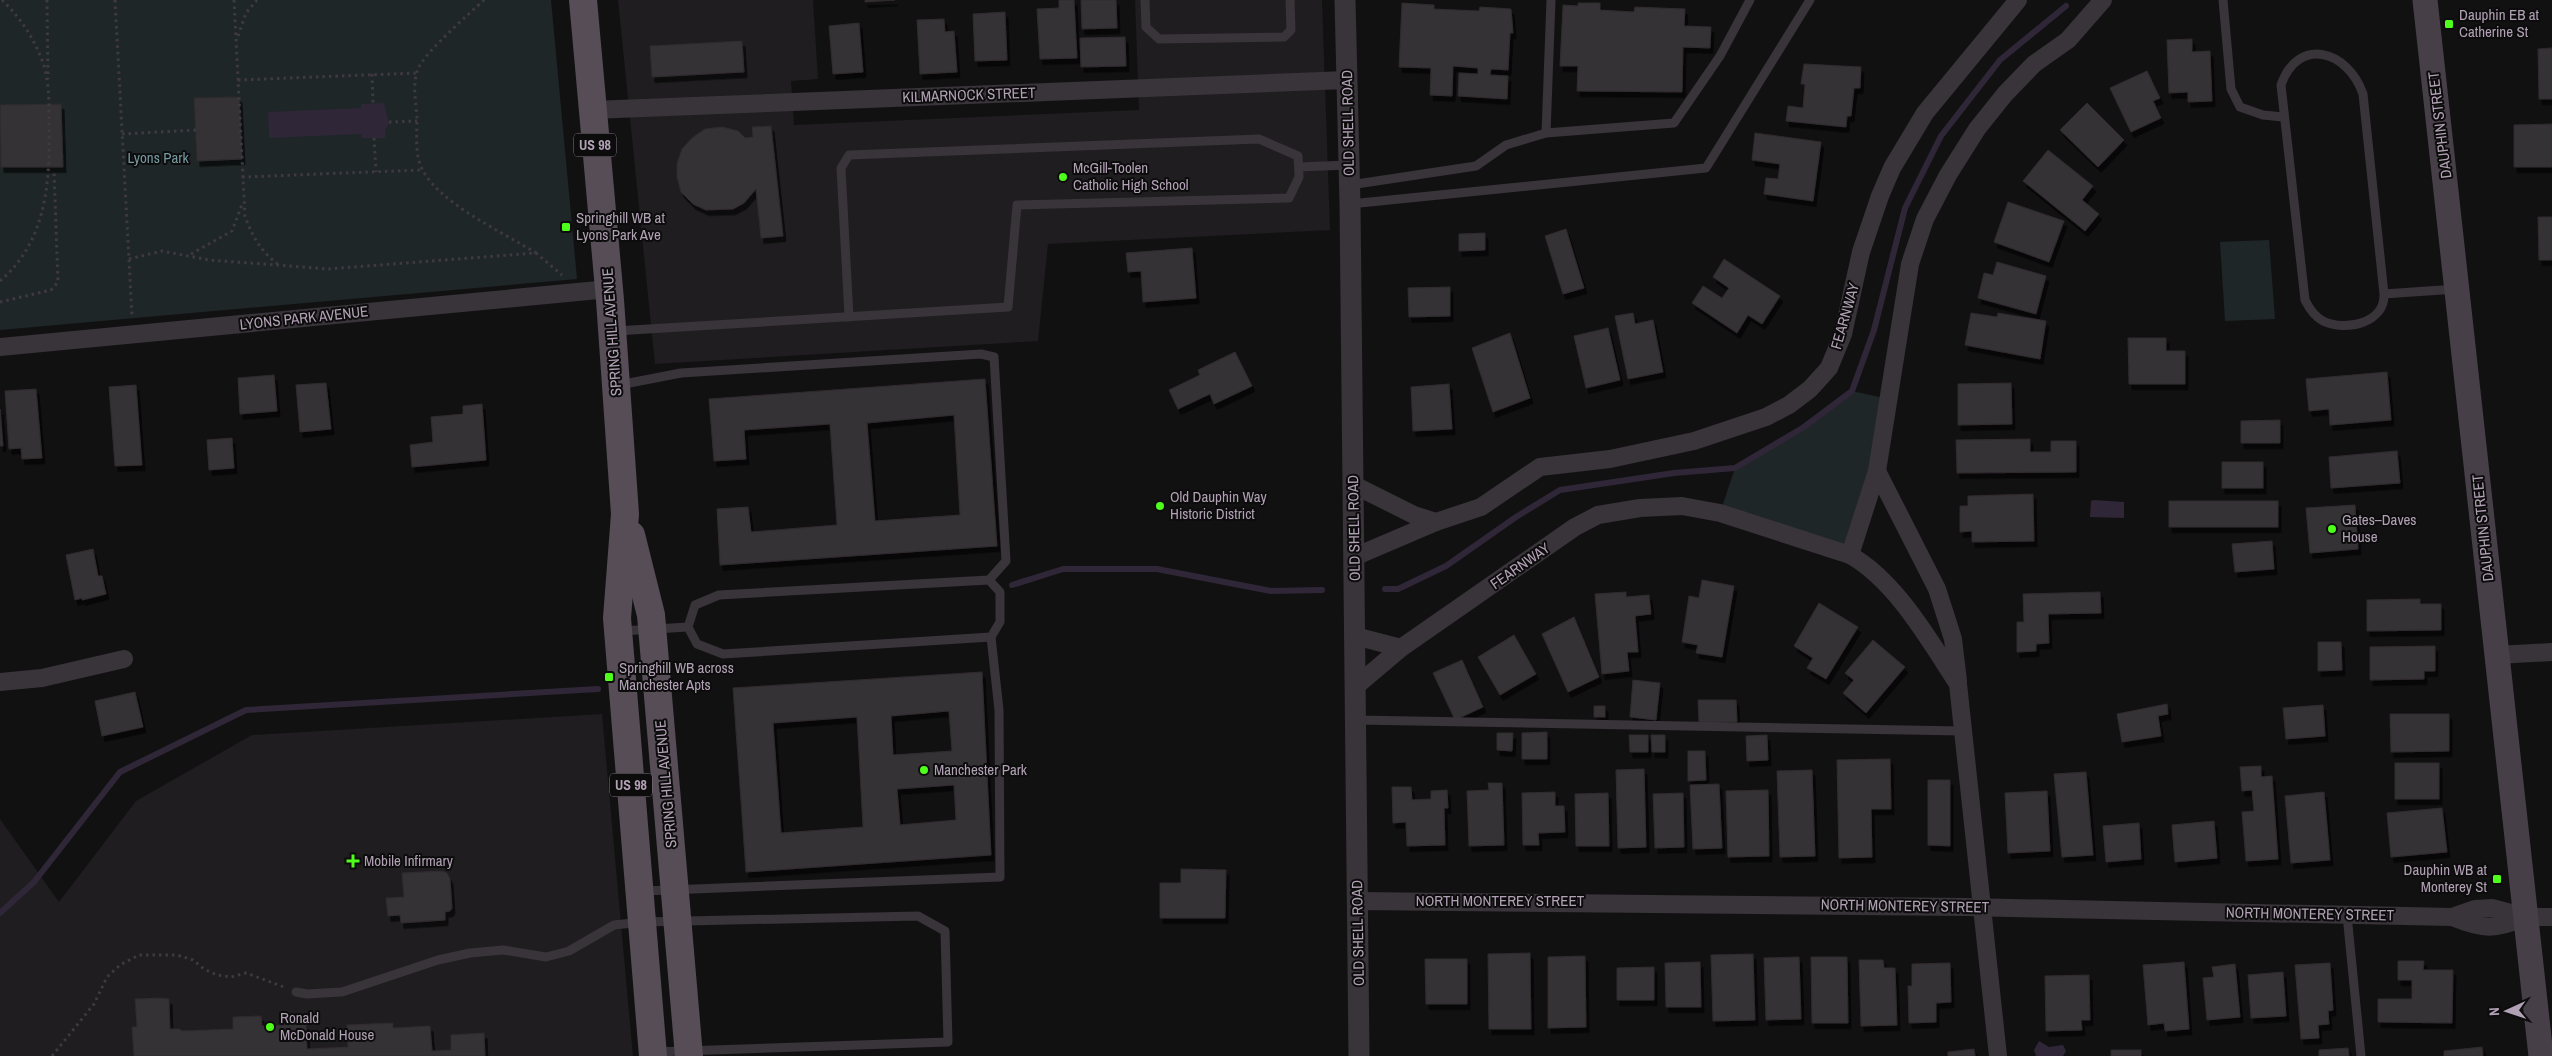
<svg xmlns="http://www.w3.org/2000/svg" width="2552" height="1056" font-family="'Archivo Narrow',sans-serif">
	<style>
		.built { fill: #1f1d1f }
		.green { fill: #1f2628 }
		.water { fill: #2f2637 }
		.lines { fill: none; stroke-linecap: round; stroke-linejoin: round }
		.stream { stroke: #2f2637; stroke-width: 6 }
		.building { fill: #343034; stroke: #2f2a2e; fill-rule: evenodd; filter: url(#shadow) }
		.path { stroke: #3f3941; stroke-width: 3; stroke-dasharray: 2.5 4; stroke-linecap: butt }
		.service { stroke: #39333a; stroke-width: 9 }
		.minor { stroke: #39333a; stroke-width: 18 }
		.tertiary { stroke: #39333a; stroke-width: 21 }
		.secondary { stroke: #473f48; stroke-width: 25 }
		.primary { stroke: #564d57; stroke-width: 28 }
		.poi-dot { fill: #4fff1c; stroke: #0d0c0d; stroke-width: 2 }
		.labels { text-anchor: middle; stroke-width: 4; stroke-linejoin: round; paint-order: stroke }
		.shield { fill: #0d0c0d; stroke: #807482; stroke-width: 1 }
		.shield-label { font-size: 14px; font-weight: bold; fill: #b1a1b4 }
		.poi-label { font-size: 15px; fill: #b1a1b4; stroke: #0d0c0d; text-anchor: start }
		.street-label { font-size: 15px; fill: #b1a1b4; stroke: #0d0c0d }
		.park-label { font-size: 15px; fill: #769aa1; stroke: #0d0c0d }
	</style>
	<defs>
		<filter id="shadow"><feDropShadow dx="3" dy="5.5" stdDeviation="0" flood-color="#0009"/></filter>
	</defs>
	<rect width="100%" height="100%" fill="#121112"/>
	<g class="built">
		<path d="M618,0H813L818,79L791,81L794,125L1139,110L1135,0H1322L1330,230L1048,244L1038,341L655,364Z"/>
		<path d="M602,714L633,1056H0V819L59,902L136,801L252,735Z"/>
	</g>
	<g class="green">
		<path d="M0,0H551L577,279L0,330Z"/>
		<path d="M2269,240L2275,319L2225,321L2220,242Z"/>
		<path d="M1852,391L1888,399L1850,555L1720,513L1735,468L1804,427Z"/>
	</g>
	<g class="water">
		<path d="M384,103L389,124L385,130V138H362L361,134L269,138L268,112L361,108V104Z"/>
		<path d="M2094,500L2124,502V518L2090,517L2091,501Z"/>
		<path d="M2039,1041L2049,1047L2063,1045L2066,1051L2063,1056H2036L2034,1050Z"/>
	</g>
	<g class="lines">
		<g class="stream">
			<path d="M1012,585L1063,569H1157L1271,591L1322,590"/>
			<path d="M1385,589H1398L1446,566L1516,517L1560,490L1674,473L1735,468L1804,427L1852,391L1874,330L1905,208L1941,136L2000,60L2066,6"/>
			<path d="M0,913L34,882L120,772L246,710L598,689"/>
		</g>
	</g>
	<g class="building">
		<path d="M865,0H895L865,2Z"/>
		<path d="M1059,0H1074L1077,58L1040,59L1037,9L1059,8Z"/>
		<path d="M1081,0H1116L1117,28L1082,29Z"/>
		<path d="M1402,3L1434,5V9L1479,11L1480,7L1511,9L1513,33H1510L1508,70L1491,69L1490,75L1508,76L1507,99L1458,96L1459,73L1478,74V68L1453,66L1452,96L1430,95L1431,68L1399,67Z"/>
		<path d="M1578,3H1600V10L1634,12L1635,7L1685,9L1684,26L1711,27L1710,48L1683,47L1682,92L1577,91L1578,66H1560L1563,5L1578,6Z"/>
		<path d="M1005,12L1007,60L975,61L973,14Z"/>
		<path d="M944,19L945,32L954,31L957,72L920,74L917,20Z"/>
		<path d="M859,23L863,72L833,74L829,26Z"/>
		<path d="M1125,37L1126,66L1081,67L1080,38Z"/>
		<path d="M2192,39V52L2210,51L2212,101L2188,102V92L2169,93L2167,40Z"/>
		<path d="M742,41L744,72L652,77L650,46Z"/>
		<path d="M2552,48V99H2539L2538,49Z"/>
		<path d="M1804,64L1861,67L1860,88H1854L1851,116H1847L1846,127L1786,121L1788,106L1803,108L1805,84H1801Z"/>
		<path d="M2147,71L2160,98L2153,101L2161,118L2131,132L2110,88Z"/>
		<path d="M239,97L242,159L197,161L194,98Z"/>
		<path d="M2087,103L2124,140L2098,167L2060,130Z"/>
		<path d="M61,104L63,167H1L0,105Z"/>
		<path d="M2552,124V167H2514V125Z"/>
		<path d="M771,126L783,236L761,238L756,189L744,203L733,209L706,210L693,204L681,192L677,177V164L682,149L692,138L705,129L722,127L738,131L745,138L753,137L752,127Z"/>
		<path d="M1755,133L1821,142L1813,201L1764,194L1766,178L1778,179L1780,164L1752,160Z"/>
		<path d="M2048,150L2093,186L2082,200L2099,214L2085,231L2023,181Z"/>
		<path d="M2008,202L2064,221L2049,262L1994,242Z"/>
		<path d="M2538,217H2552V260H2539Z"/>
		<path d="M1566,229L1584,288L1563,294L1545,236Z"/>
		<path d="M1485,233V250L1459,251V234Z"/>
		<path d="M1192,248L1196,298L1143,302L1141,271L1128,272L1126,253Z"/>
		<path d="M1724,259L1780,296L1762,324L1748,315L1737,333L1692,303L1703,286L1722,298L1729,288L1713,277Z"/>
		<path d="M1997,262L2046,276L2036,314L1978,298L1984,273L1993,275Z"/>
		<path d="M1450,287V316L1409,317L1408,288Z"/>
		<path d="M1633,313L1635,324L1653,320L1663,372L1628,379L1615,316Z"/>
		<path d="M1971,313L1997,317L1998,313L2046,321L2040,359L1965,345Z"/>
		<path d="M1608,328L1620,380L1586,388L1574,336Z"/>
		<path d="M1510,333L1530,398L1493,412L1472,348Z"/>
		<path d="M2128,338H2166V351H2185V384H2129Z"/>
		<path d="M1235,352L1252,386L1214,404L1210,394L1178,409L1169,390L1200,375L1198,370Z"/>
		<path d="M2387,372L2391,420L2330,425L2329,409L2309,411L2306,379Z"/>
		<path d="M274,375L277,411L240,414L238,378Z"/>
		<path d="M985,379L997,546L720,565L717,509L748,507L751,532L837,525L830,424L744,430L746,459L714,461L709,399ZM954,415L960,515L875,521L867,423Z"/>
		<path d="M326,383L331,429L300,432L296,385Z"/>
		<path d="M2011,383L2012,424L1958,425V384Z"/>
		<path d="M1449,384L1452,429L1413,431L1411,387Z"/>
		<path d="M136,385L142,465L115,466L109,387Z"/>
		<path d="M36,389L42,458L22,459L21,448L9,449L5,391Z"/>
		<path d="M482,404L486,460L412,467L410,445L433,442L431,417L463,414V406Z"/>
		<path d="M0,409L3,446H0Z"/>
		<path d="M2280,420V443H2241V421Z"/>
		<path d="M232,438L234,468L209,470L207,440Z"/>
		<path d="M2030,439V452H2051V441H2076V472L1957,473L1956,440Z"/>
		<path d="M2397,451L2400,483L2331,488L2329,457Z"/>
		<rect x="2222" y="462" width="41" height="26"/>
		<path d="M2033,494L2034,541L1972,542V531L1960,532V506H1968V496Z"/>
		<rect x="2169" y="501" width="109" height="26"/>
		<path d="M2355,505L2358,549L2310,553L2306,508Z"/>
		<path d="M2272,541L2274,569L2235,572L2232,544Z"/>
		<path d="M93,549L98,576H102L106,594L82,600V598L75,600L66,555Z"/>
		<path d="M1702,580L1734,586L1722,657L1696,653L1698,645L1682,642L1689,596L1699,598Z"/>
		<path d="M1626,592V597L1649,595L1651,614L1635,616L1638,652H1627L1629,671L1602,674L1595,594Z"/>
		<path d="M2100,592L2101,613L2048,614L2049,643L2036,644V651L2017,652V622H2024L2023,594Z"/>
		<path d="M2420,599V604H2441V630L2367,631V600Z"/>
		<path d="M1819,603L1858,627L1826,679L1807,668L1813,658L1794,646Z"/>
		<path d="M1574,617L1599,677L1568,692L1542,634Z"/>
		<path d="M1514,635L1536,674L1500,695L1478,657Z"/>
		<path d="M1873,640L1905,667L1866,713L1843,693L1854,680L1845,673Z"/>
		<path d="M2318,642H2341L2342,670L2318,671Z"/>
		<path d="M2435,646V671H2424V679L2370,680V647Z"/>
		<path d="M1462,660L1483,707L1455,720L1433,673Z"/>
		<path d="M982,672L991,855L746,872L733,688ZM949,711L952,751L893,755L891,716ZM857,717L863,827L781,833L773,723ZM954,785L956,820L900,825L897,789Z"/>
		<path d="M1633,680L1660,683L1656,720L1630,717Z"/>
		<path d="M135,692L143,727L102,736L95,701Z"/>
		<path d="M1698,700H1736L1737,722H1699Z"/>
		<path d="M2167,704L2168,714L2158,716L2161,736L2122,742L2117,714Z"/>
		<path d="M2323,705L2325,736L2286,739L2283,708Z"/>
		<rect x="1594" y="706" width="11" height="11"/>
		<path d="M2390,714H2449V751L2391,752Z"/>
		<path d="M1547,732V759H1522V733Z"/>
		<path d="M1497,733H1513L1512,751L1497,750Z"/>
		<path d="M1629,735H1648V752H1630Z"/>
		<path d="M1651,735H1665V752H1652Z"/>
		<path d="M1767,735L1768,760L1747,761L1746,736Z"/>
		<path d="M1688,751H1705L1706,780L1688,781Z"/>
		<path d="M1890,759L1891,809H1871L1872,857L1839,858L1837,760Z"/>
		<rect x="2395" y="763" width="44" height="36"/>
		<path d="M2261,766V777L2272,776L2278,859L2246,861L2242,812L2254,811L2252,790L2242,791L2240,767Z"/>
		<path d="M1644,769L1646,847L1618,848L1616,770Z"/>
		<path d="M1812,770L1815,856L1780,857L1777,771Z"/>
		<path d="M2086,772L2093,855L2062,857L2054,774Z"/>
		<path d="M1928,780H1950V846L1928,845Z"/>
		<path d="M1488,783H1502L1504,845L1469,846L1467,791L1489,790Z"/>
		<path d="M1719,784L1722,848L1693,849L1690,785Z"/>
		<path d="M1392,787H1411L1412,800L1431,799V791L1447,790L1448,808H1444L1445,845L1407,846L1406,822L1393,823Z"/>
		<path d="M1768,790L1769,856L1728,857L1726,791Z"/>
		<path d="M2047,791L2050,851L2008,853L2005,793Z"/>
		<path d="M1555,792V806H1564L1565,832L1538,833L1539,845H1523L1522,793Z"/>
		<path d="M2324,792L2330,860L2291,863L2285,796Z"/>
		<path d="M1608,793L1609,846H1576L1575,794Z"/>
		<path d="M1683,793L1684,847L1655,848L1653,794Z"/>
		<path d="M2442,808L2447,852L2391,857L2387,813Z"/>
		<path d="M2214,821L2217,858L2175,862L2172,825Z"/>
		<path d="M2139,823L2141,859L2106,862L2103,826Z"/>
		<path d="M1181,869L1226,870L1225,918H1160V883H1181Z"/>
		<path d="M442,871L447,873L450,879L452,908L450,911L445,912V920L401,923L400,915L388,916L386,898L404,897L402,873Z"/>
		<path d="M1530,953L1531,1029H1489L1488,954Z"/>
		<path d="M1753,954L1755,1020L1713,1021L1711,955Z"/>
		<path d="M1585,956L1586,1027L1548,1028V957Z"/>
		<path d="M1799,957L1801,1019L1766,1020L1764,958Z"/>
		<path d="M1811,957H1847L1848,1023H1812Z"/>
		<path d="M1425,959H1467V1004H1426Z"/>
		<path d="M1859,960H1883L1884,968H1895L1897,1025L1861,1026Z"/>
		<path d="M2398,961H2424L2423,970H2453L2452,1023L2378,1022V999H2412V980H2398Z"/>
		<path d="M1700,962L1701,1007H1666L1665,963Z"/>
		<path d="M2184,962L2189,1029L2165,1031L2164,1023L2148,1025L2143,965Z"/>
		<path d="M1950,963L1951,1002L1936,1003V1022L1909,1023L1908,986H1912V964Z"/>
		<path d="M2330,963L2333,1010L2328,1011L2329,1024L2318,1025L2319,1038L2301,1039L2295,965Z"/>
		<path d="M2235,964L2240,1017L2207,1020L2203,978L2214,977L2212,967Z"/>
		<path d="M1654,967V1000H1617V968Z"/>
		<path d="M2283,972L2286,1016L2251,1018L2248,975Z"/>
		<path d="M2089,975L2090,1020H2081L2082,1030L2046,1031L2045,976Z"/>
		<path d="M160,998L169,999L170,1029H179L182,1031L233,1029V1017L261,1016L262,1026L306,1024L307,1049L348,1047L347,1025L393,1023V1028L430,1026L432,1051L451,1050V1035L484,1033L485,1056H134L132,1027H137L135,999Z"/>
		<path d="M2482,1047L2483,1056H2444V1051Z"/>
		<path d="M2348,1048L2349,1056H2319V1050Z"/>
		<path d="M1974,1049L1975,1056H1948V1052Z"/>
		<rect x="2111" y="1050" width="30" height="6"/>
	</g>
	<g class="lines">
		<g class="path">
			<path d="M47,0L48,79"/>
			<path d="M115,0L132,316"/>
			<path d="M234,0L245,216C252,236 261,252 279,265"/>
			<path d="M484,0C470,13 424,53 418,69C412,83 416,103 417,118C417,132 415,150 420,164C433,201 503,232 536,253"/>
			<path d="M238,36L246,13L257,0"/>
			<path d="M372,74L373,103"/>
			<path d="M238,80L417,73"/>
			<path d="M389,122L417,121"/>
			<path d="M122,134L196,130"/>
			<path d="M374,138L376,172"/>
			<path d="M242,177L422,170"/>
			<path d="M191,254L232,231L243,202"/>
			<path d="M129,259L162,251L209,260L329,269L536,253L562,275"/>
			<path d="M0,281C46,242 50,184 49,128C49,105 50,82 42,60C33,37 20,17 2,0"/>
			<path d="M0,302L51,290L58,282L54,172"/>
			<path d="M52,1056L94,1004L107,977L120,965L139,955H177L193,960L204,969L217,975L231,977L246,973L284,987"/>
		</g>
		<g class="service">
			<path d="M1145,0L1146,27L1159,39L1284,37L1291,30L1290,0"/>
			<path d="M2223,0L2231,89L2240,107L2263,115L2283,117"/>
			<path d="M1546,133L1551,0"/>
			<path d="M1299,167L1348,165"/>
			<path d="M1350,185L1476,166L1506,145L1546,133L1674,123L1720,56L1750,0"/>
			<path d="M1350,204L1706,168L1810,0"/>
			<path d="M2384,294C2385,323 2346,332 2323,321C2315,317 2309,308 2305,300L2281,85C2298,36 2348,50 2363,94L2384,294L2456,289"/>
			<path d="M615,331L1008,307L1017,205L1289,198L1299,177L1298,156L1259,139L849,155L841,168L849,317"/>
			<path d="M619,385L681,373L981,354L994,357L1006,561L989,580"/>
			<path d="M989,580L1000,592V622L991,637L723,654L697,644L688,627L695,605L719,595Z"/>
			<path d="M621,631L688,627"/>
			<path d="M1356,720L1963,731"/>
			<path d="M643,891L1000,877L999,710L991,637"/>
			<path d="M2347,915L2361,1056"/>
			<path d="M296,992L307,994L342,992L438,960L470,953L503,950L546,957L569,951L614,925L642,922L918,916L945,931L948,1042L654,1052"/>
		</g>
		<g class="minor">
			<path d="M592,110L1347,80"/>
			<path d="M0,347L609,289"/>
			<path d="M1877,471L1937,589L1953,639L1958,681"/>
			<path d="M1354,485L1414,515L1436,522"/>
			<path d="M1850,555L1877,471L1910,264L1925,219L1948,175L1977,129L2005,94L2034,64L2068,40L2103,0"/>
			<path d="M1354,557L1436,522L1481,507L1540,467L1610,459L1694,441L1766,417L1789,405L1810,389L1829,368L1843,334L1861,252L1880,196L1892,168L1925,113L2018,0"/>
			<path d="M1355,636L1401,648"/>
			<path d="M2496,655L2552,652"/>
			<path d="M0,682L42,678L124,659"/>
			<path d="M1356,686L1401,648L1575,527L1598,515L1640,508L1682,506L1720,513L1850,555C1896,581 1929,640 1958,684L1998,1056"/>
			<path d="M1358,901L1965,907L2452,917L2475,909L2492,908L2526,917H2552"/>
			<path d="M2452,917C2484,930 2495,930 2526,917"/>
		</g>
		<path class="tertiary" d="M1345,0L1350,204L1359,1056"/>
		<path class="secondary" d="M2425,0L2541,1056"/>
		<g class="primary">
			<path d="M583,0L610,300L625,514L617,618L653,1056"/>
			<path d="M631,535L651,615L689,1056"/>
		</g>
	</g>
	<g class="poi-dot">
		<rect x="2444" y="19" width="10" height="10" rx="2.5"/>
		<circle cx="1063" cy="177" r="5"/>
		<rect x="561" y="222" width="10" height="10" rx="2.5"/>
		<circle cx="1160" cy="506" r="5"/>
		<circle cx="2332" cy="529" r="5"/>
		<rect x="604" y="672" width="10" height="10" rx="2.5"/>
		<circle cx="924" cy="770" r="5"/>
		<path d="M350.5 853.5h5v5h5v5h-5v5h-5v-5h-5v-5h5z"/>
		<rect x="2492" y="874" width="10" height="10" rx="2.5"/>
		<circle cx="270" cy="1027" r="5"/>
	</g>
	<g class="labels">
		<g class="shield">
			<rect x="574" y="133.5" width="42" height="23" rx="4"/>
			<rect x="610" y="773.5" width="42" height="23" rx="4"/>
		</g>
		<g class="shield-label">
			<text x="595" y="150">US 98</text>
			<text x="631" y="790">US 98</text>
		</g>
		<g class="poi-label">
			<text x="2459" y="20">Dauphin EB at<tspan x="2459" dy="17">Catherine St</tspan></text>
			<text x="1073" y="173">McGill-Toolen<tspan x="1073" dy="17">Catholic High School</tspan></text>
			<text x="576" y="223">Springhill WB at<tspan x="576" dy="17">Lyons Park Ave</tspan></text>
			<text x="1170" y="502">Old Dauphin Way<tspan x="1170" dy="17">Historic District</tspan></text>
			<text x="2342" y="525">Gates–Daves<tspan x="2342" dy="17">House</tspan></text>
			<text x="619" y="673">Springhill WB across<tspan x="619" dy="17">Manchester Apts</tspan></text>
			<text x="934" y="775">Manchester Park</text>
			<text x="364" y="866">Mobile Infirmary</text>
			<text x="2487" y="875" text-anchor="end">Dauphin WB at<tspan x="2487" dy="17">Monterey St</tspan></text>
			<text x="280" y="1023">Ronald<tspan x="280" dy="17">McDonald House</tspan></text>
		</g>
		<g class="street-label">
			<text transform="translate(969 95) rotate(-2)" y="5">KILMARNOCK STREET</text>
			<text transform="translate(1348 123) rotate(-91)" y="5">OLD SHELL ROAD</text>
			<text transform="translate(2440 125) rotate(-97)" y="5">DAUPHIN STREET</text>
			<text transform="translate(1845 316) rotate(-74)" y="5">FEARNWAY</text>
			<text transform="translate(304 318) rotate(-6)" y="5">LYONS PARK AVENUE</text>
			<text transform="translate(612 332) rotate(-94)" y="5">SPRING HILL AVENUE</text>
			<text transform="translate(1354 528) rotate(-91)" y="5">OLD SHELL ROAD</text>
			<text transform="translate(2483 528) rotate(-96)" y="5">DAUPHIN STREET</text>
			<text transform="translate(1520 566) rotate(-35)" y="5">FEARNWAY</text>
			<text transform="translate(666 784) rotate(-95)" y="5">SPRING HILL AVENUE</text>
			<text x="1500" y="906">NORTH MONTEREY STREET</text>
			<text transform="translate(1905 906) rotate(1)" y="5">NORTH MONTEREY STREET</text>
			<text transform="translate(2310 914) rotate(1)" y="5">NORTH MONTEREY STREET</text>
			<text transform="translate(1358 933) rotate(-91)" y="5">OLD SHELL ROAD</text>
		</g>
		<g class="park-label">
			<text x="158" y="163">Lyons Park</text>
		</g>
	</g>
	<g transform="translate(2507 1011) rotate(267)" stroke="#0d0c0d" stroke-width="4" paint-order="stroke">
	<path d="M0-4L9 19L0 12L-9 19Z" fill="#b1a1b4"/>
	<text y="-8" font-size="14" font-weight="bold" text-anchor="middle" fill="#b1a1b4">N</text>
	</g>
</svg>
